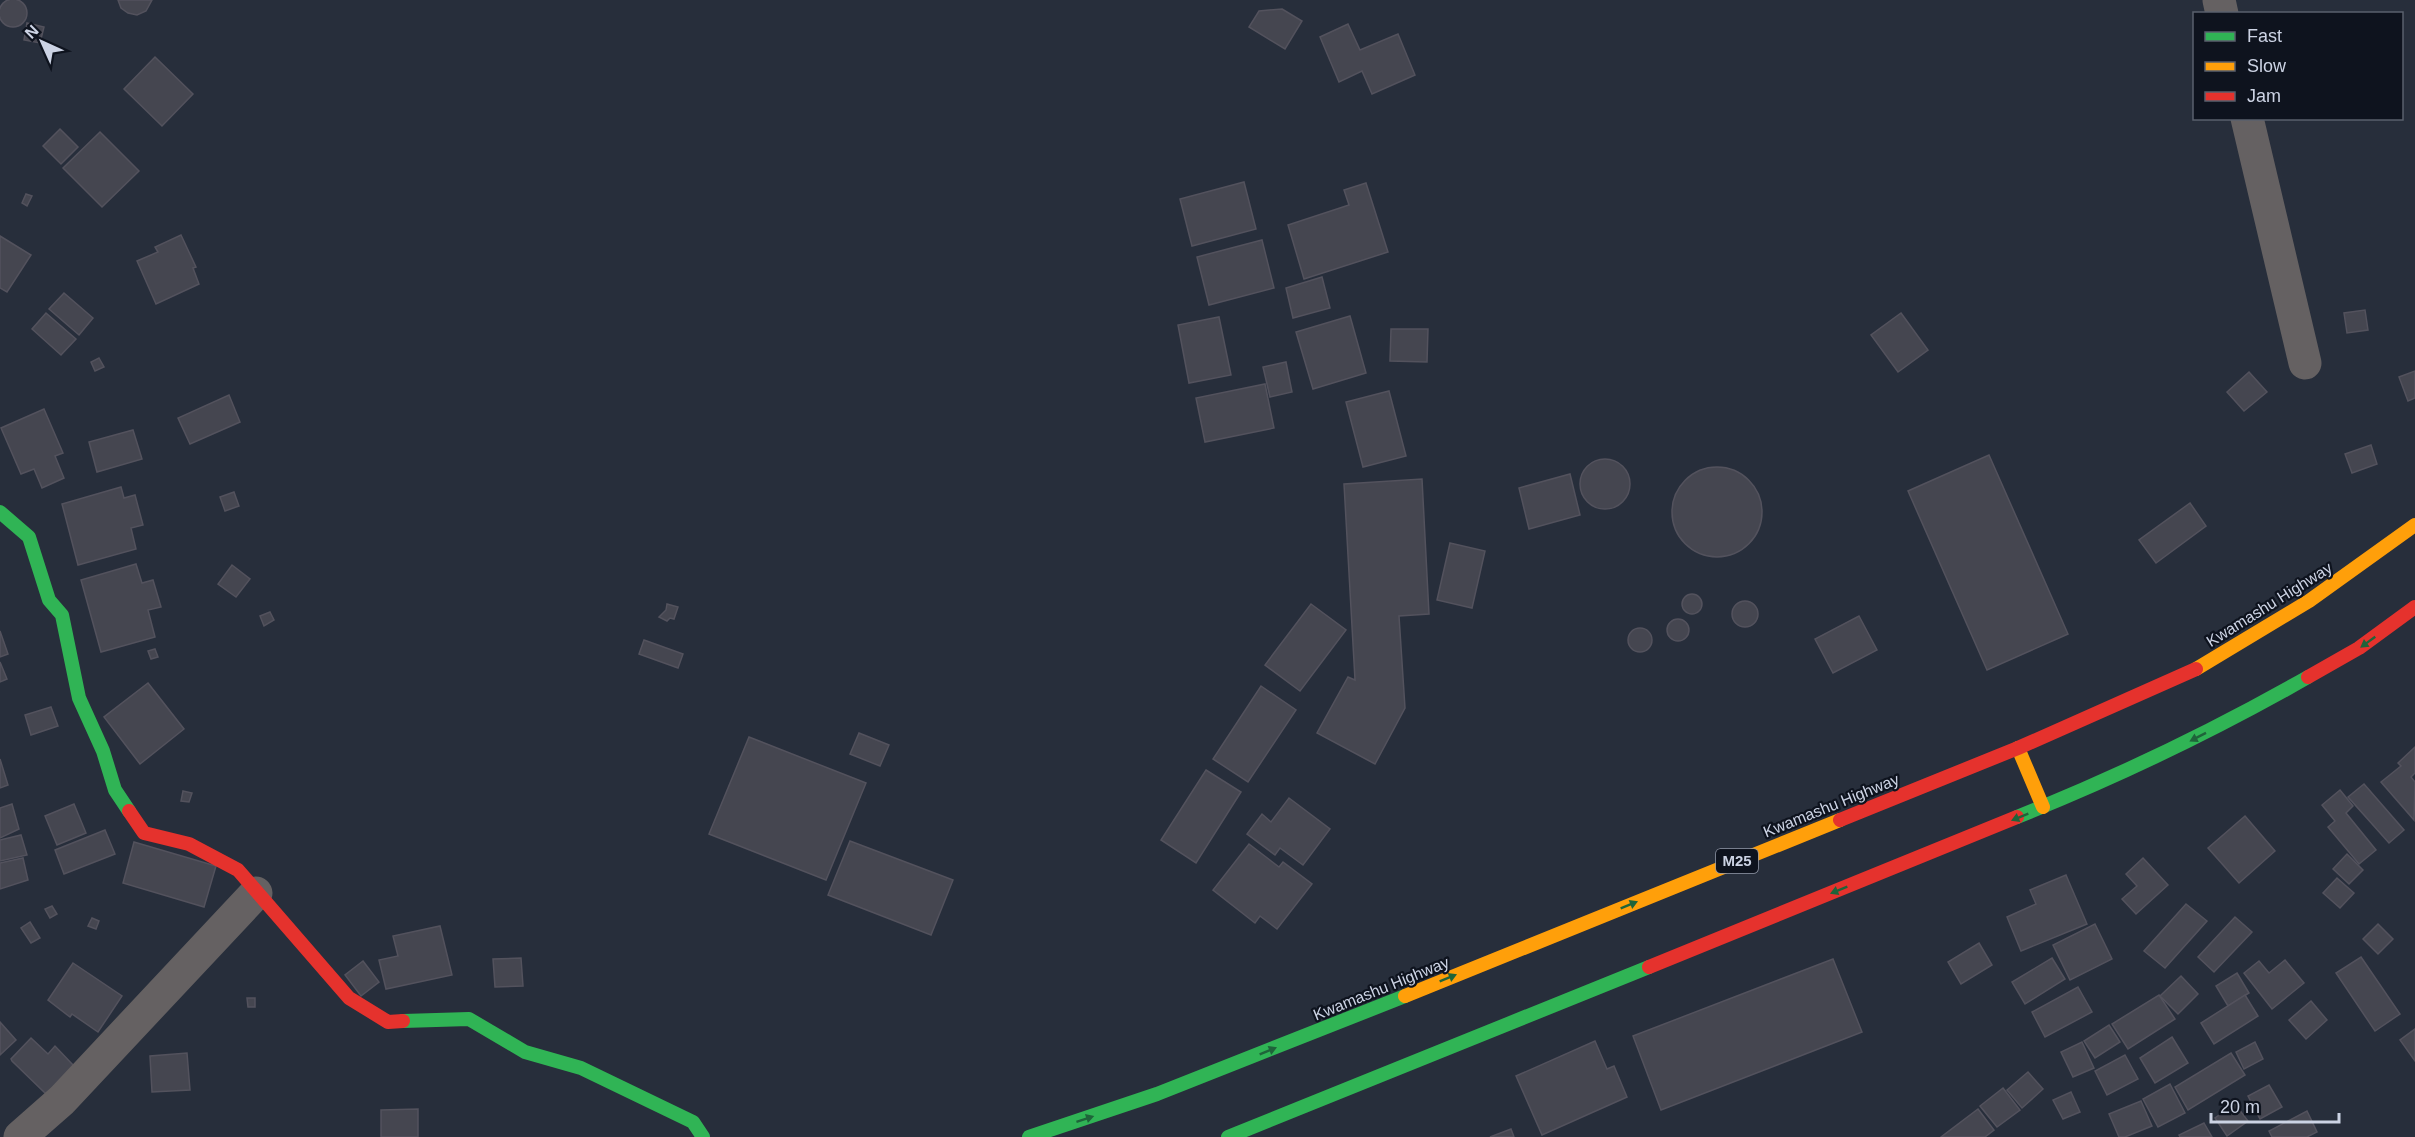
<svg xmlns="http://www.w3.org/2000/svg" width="2415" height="1137" font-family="Helvetica,sans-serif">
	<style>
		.building { fill: #454650; stroke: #53525d; stroke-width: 1.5 }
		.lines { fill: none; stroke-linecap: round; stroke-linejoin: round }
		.street { stroke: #656162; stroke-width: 33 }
		.fast { stroke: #30b455; stroke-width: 14 }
		.slow { stroke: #ff9f0a; stroke-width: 14 }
		.jam { stroke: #e5322d; stroke-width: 14 }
		.oneway { fill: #1f643a }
		.labels { text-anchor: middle; stroke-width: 4.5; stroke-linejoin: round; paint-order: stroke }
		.shield { fill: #0e131e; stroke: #9399a9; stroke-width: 1.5 }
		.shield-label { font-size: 15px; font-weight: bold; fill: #ccd3e4 }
		.street-label { font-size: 16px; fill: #ccd3e4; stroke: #0e131e }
	</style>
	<rect width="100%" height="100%" fill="#272e3b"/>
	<g class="building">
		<circle cx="13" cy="13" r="14"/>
		<path d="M118,0H152L146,11L137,15L128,13L121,8Z"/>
		<path d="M1282,9L1302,21L1285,49L1249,27L1259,11Z"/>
		<path d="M27,23L44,27L40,43L24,40Z"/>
		<path d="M1348,24L1360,50L1398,34L1415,75L1372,94L1362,71L1339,82L1320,37Z"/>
		<path d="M155,57L193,94L162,126L124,89Z"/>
		<path d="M60,129L78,147L61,164L43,146Z"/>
		<path d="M100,132L139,171L102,207L63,168Z"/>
		<path d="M1244,182L1256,229L1192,246L1180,199Z"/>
		<path d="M1366,183L1388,252L1304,279L1288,225L1349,205L1344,190Z"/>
		<path d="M26,194L32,196L27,206L22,203Z"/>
		<path d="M181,235L196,267L193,268L199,284L156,304L137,261L158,252L155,247Z"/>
		<path d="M0,236L31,255L7,292L0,288Z"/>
		<path d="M1262,240L1274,288L1209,305L1197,257Z"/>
		<path d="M1322,277L1330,308L1293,318L1286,288Z"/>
		<path d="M64,293L93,318L79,335L49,309Z"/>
		<path d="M2365,310L2368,330L2347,333L2344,313Z"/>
		<path d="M46,313L76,339L61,355L32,329Z"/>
		<path d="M1901,313L1928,350L1898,372L1871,335Z"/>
		<path d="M1350,316L1366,373L1313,389L1296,332Z"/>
		<path d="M1219,317L1231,375L1189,383L1178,325Z"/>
		<path d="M1391,329H1428L1427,362L1390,361Z"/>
		<path d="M99,358L104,367L95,371L91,362Z"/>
		<path d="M1286,362L1292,392L1270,397L1263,367Z"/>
		<path d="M2415,371V398L2408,401L2399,377Z"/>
		<path d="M2249,372L2267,392L2244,411L2227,392Z"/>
		<path d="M1265,384L1274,428L1205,442L1196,398Z"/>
		<path d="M1389,391L1406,456L1363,467L1346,402Z"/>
		<path d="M229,395L240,422L190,444L178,418Z"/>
		<path d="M44,409L63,453L55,456L64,478L42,488L34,469L21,474L1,428Z"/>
		<path d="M133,430L142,459L97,472L89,442Z"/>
		<path d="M2371,445L2377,464L2352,473L2345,454Z"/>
		<path d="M1989,455L2068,634L1987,670L1908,491Z"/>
		<circle cx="1605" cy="484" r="25"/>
		<circle cx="1717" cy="512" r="45"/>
		<path d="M1570,474L1580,515L1529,529L1519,488Z"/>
		<path d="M1422,479L1429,614L1399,616L1405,708L1375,764L1317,733L1348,677L1355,680L1344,484Z"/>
		<path d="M121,487L124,498L135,495L143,525L131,528L136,549L78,565L62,504Z"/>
		<path d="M234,492L239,506L225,511L220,497Z"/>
		<path d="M2190,503L2206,526L2156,563L2139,540Z"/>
		<path d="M1450,543L1485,551L1472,608L1437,600Z"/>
		<path d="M136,564L142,583L153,580L161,607L148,610L155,637L101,652L81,580Z"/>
		<path d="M232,565L250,579L236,597L218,584Z"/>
		<circle cx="1692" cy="604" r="10"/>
		<circle cx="1745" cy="614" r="13"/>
		<path d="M667,604L678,607L674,619L670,618L667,621L659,617L666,610Z"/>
		<path d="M1311,604L1346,630L1300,691L1265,665Z"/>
		<path d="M270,612L274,620L264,626L260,616Z"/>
		<path d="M1859,616L1877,650L1833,673L1815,639Z"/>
		<circle cx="1678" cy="630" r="11"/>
		<circle cx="1640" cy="640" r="12"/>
		<path d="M0,631L8,654L0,657Z"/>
		<path d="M644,640L683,654L678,668L639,654Z"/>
		<path d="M155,649L158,657L151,659L148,651Z"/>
		<path d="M0,662L7,679L0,682Z"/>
		<path d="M148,683L184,729L140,764L104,717Z"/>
		<path d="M1261,686L1296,710L1248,782L1213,759Z"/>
		<path d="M51,707L58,726L31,735L25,715Z"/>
		<path d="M859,733L889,745L880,766L850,754Z"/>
		<path d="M749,737L866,783L826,880L709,834Z"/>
		<path d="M2415,747V773L2411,777L2415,782L2414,820L2381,782L2401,766L2398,763Z"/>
		<path d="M0,759L8,785L0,788Z"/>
		<path d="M1206,770L1241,792L1196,863L1161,840Z"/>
		<path d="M2364,784L2404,830L2389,843L2348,797Z"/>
		<path d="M2340,790L2353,806L2346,813L2376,850L2359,864L2328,827L2335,821L2322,805Z"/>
		<path d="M183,791L192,793L189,802L181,801Z"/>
		<path d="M1289,798L1330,829L1303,865L1280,848L1275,855L1247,834L1262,814L1271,822Z"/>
		<path d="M12,804L19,829L0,838V808Z"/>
		<path d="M74,804L86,833L57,845L45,816Z"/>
		<path d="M2245,816L2275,851L2239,883L2208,848Z"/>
		<path d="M105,830L115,854L64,874L55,850Z"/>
		<path d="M21,835L27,855L0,861V840Z"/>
		<path d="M850,841L953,880L931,935L828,895Z"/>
		<path d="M134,842L216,866L204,907L123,883Z"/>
		<path d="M1249,844L1279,867L1283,862L1312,884L1277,929L1260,916L1255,923L1213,890Z"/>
		<path d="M2347,854L2363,870L2349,884L2333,869Z"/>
		<path d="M23,858L28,880L0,889V863Z"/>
		<path d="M2143,858L2168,885L2136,914L2122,899L2137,886L2126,874Z"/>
		<path d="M2066,875L2087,924L2021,951L2007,917L2036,904L2030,890Z"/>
		<path d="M2337,878L2354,893L2340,908L2323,893Z"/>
		<path d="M2186,904L2207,921L2165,968L2144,951Z"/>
		<path d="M52,906L57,914L50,918L45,909Z"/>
		<path d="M2235,917L2252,932L2214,972L2198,957Z"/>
		<path d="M92,918L99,921L96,929L88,926Z"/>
		<path d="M30,922L40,938L31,943L21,928Z"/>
		<path d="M2095,924L2112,959L2070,980L2053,945Z"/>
		<path d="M2378,924L2393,939L2378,954L2363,939Z"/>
		<path d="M440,926L452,975L386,989L379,960L398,956L393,936Z"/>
		<path d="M1979,943L1992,965L1961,984L1948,962Z"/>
		<path d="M2361,957L2400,1014L2375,1031L2336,973Z"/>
		<path d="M521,958L523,986L495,987L493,959Z"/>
		<path d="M2052,958L2065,979L2025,1004L2012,982Z"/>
		<path d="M1833,959L1862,1032L1661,1110L1633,1036Z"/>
		<path d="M2285,960L2304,983L2272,1009L2244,973L2259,961L2269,973Z"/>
		<path d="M363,961L379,982L361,996L345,975Z"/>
		<path d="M73,963L122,996L98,1032L72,1014L70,1017L48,1000Z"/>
		<path d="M2237,973L2249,993L2228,1006L2216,986Z"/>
		<path d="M2181,976L2198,994L2178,1014L2160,996Z"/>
		<path d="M2078,987L2092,1012L2045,1037L2032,1012Z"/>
		<path d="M2159,995L2175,1019L2128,1049L2112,1024Z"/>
		<path d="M2245,995L2258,1016L2214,1044L2201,1023Z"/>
		<path d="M247,998H255V1007H248Z"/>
		<path d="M2311,1001L2327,1020L2306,1039L2289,1020Z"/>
		<path d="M0,1022L16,1040L0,1055Z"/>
		<path d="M2109,1025L2120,1042L2095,1058L2084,1041Z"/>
		<path d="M2415,1029V1061L2400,1040Z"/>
		<path d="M2172,1037L2188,1063L2155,1083L2140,1058Z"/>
		<path d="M31,1038L48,1054L55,1046L74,1066L46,1094L12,1061L11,1059Z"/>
		<path d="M1595,1041L1607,1069L1614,1066L1627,1097L1542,1135L1516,1076Z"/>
		<path d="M2082,1042L2094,1068L2073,1077L2061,1052Z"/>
		<path d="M2255,1042L2263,1059L2244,1069L2236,1052Z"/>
		<path d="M187,1053L190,1090L152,1092L150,1056Z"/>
		<path d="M2231,1053L2245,1075L2188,1110L2175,1087Z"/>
		<path d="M2125,1055L2138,1079L2107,1095L2095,1071Z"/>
		<path d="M2028,1072L2043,1089L2022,1108L2007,1090Z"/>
		<path d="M2170,1084L2185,1113L2158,1127L2143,1099Z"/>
		<path d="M2269,1085L2282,1107L2260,1119L2248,1096Z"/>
		<path d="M2003,1088L2020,1110L1997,1127L1980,1106Z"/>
		<path d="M2071,1092L2080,1112L2063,1119L2053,1100Z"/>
		<path d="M2141,1101L2152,1126L2125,1137H2119L2109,1114Z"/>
		<path d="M2235,1104L2248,1121L2227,1136L2215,1118Z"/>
		<path d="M418,1109V1137H381V1110Z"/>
		<path d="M1978,1109L1994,1130L1985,1137H1941Z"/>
		<path d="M2307,1111L2317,1132L2307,1137H2272L2269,1131Z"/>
		<path d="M2204,1123L2212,1137H2180L2179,1135Z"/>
		<path d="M1511,1129L1514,1137H1490Z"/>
	</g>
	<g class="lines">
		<g class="street">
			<path d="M2219,0L2222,14"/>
			<path d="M2247,118L2305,363"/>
			<path d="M20,1137L62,1100L256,893"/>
		</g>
		<g class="fast">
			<path d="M0,512L29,537L49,600L62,615L79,698L103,751L115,790L129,811"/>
			<path d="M2017,817C2117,777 2215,730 2308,677"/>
			<path d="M403,1021L469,1019L525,1052L581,1068L693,1122L703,1137"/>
			<path d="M1029,1137L1157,1094L1405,996"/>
			<path d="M1228,1137L1649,967"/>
		</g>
		<g class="slow">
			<path d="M2196,669L2309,601L2415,525"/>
			<path d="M2018,748L2043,807"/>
			<path d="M1405,996L1840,820"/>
		</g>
		<g class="jam">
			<path d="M2308,677L2359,648L2415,607"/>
			<path d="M129,811L144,833L189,844L238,870L349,998L388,1022L403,1021"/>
			<path d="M1840,820L2018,748L2196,669"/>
			<path d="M1649,967L2017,817"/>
		</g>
	</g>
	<defs><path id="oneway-solid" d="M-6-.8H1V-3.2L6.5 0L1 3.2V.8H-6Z" transform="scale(1.5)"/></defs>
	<g class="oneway">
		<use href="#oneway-solid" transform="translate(2368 642) rotate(144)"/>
		<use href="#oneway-solid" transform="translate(2198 737) rotate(153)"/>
		<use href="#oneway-solid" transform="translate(2020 817) rotate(158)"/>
		<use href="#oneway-solid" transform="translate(1839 890) rotate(158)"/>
		<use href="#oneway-solid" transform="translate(1629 905) rotate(-22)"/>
		<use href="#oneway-solid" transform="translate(1448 978) rotate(-22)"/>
		<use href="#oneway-solid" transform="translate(1268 1051) rotate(-22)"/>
		<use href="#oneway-solid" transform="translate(1085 1119) rotate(-18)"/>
	</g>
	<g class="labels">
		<rect class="shield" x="1716" y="849" width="42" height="24" rx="4.5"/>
		<g class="shield-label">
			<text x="1737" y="866">M25</text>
		</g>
		<g class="street-label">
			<text transform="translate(2269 604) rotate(-32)" y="6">Kwamashu Highway</text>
			<text transform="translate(1831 805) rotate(-22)" y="6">Kwamashu Highway</text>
			<text transform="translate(1381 988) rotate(-22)" y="6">Kwamashu Highway</text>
		</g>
	</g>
	<rect x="2193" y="12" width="210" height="108" fill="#0e131e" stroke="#5a606d" stroke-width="1.5"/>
	<rect x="2205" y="32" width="30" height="9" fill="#30b455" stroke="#5a606d" stroke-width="1.5"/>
	<text x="2247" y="42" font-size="18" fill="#ccd3e4">Fast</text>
	<rect x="2205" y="62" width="30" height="9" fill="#ff9f0a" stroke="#5a606d" stroke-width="1.5"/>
	<text x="2247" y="72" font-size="18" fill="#ccd3e4">Slow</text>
	<rect x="2205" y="92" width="30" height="9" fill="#e5322d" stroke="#5a606d" stroke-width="1.5"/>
	<text x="2247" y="102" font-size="18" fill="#ccd3e4">Jam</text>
	<g transform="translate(42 42) rotate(315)" stroke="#0e131e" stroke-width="4.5" paint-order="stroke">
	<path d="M0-4.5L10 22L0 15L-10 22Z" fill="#ccd3e4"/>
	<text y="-9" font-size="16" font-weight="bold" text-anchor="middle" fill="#ccd3e4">N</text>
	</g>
	<path d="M2211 1113v9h128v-9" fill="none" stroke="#ccd3e4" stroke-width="3"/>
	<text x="2220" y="1113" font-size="18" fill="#ccd3e4" stroke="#0e131e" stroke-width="4.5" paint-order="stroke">20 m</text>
</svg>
